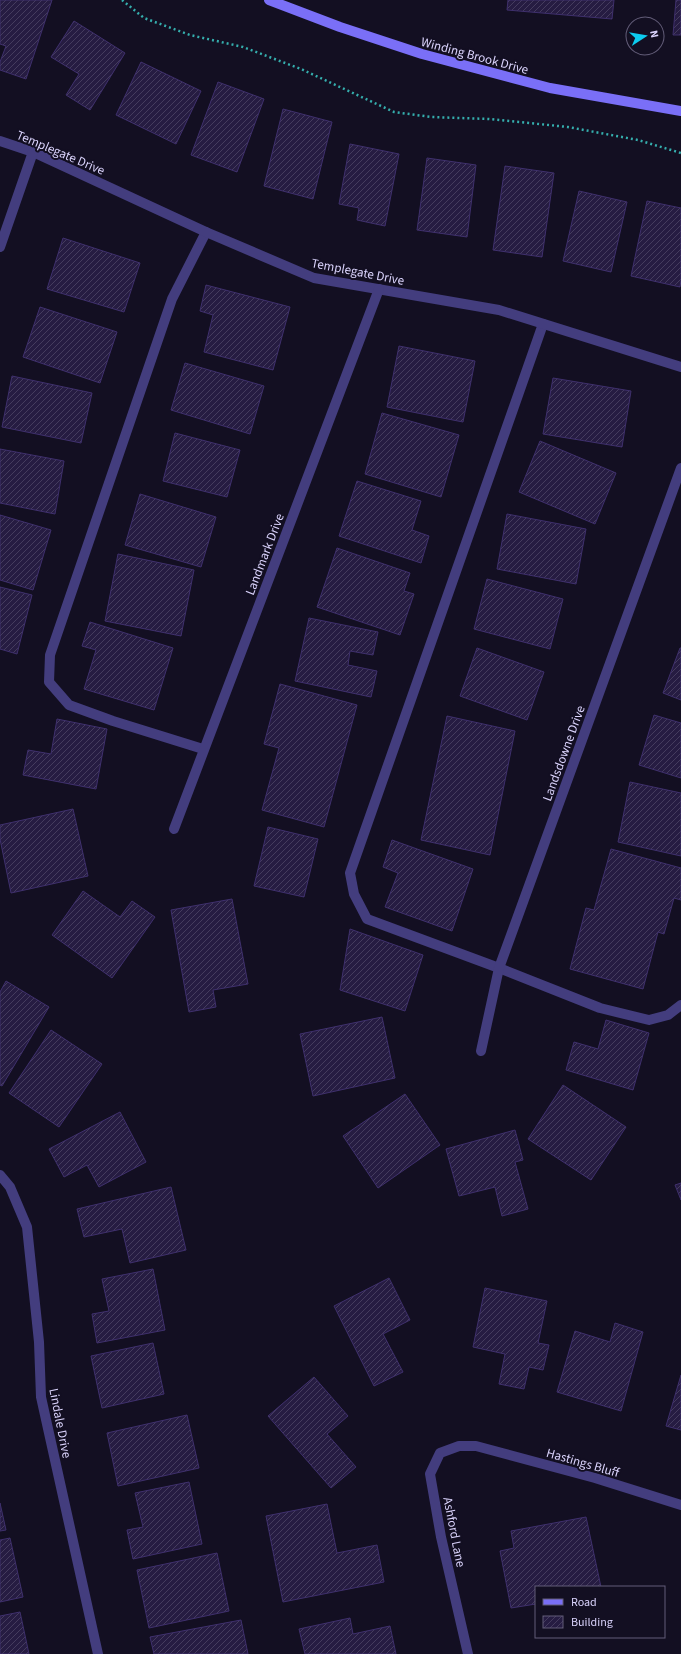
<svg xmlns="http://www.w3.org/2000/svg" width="681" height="1654" font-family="'Source Sans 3',sans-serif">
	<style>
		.building { fill: url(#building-hatch); stroke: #3f306d }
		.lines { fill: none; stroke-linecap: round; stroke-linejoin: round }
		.path { stroke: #35aead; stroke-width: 2.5; stroke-dasharray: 2 3; stroke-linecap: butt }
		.lane { stroke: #433d7e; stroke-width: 10 }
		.street { stroke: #433d7e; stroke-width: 10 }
		.secondary { stroke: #7a6ff7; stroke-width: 10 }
		.labels { text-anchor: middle; stroke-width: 4; stroke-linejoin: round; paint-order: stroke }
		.street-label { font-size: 13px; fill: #dad3fc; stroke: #130f22 }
	</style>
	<defs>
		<pattern id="building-hatch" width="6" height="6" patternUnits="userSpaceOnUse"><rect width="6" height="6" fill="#261c42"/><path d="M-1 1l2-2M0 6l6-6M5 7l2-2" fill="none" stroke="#453c5e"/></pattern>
	</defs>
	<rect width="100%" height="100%" fill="#130f22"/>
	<g class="building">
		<path d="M0,0H52L26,79L0,70V62L6,46L0,44Z"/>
		<path d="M508,0H614L612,19L507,10Z"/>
		<path d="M676,0H681V35H673Z"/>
		<path d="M74,21L125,53L90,110L66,95L79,74L51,57Z"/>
		<path d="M141,62L201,91L176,144L116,115Z"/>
		<path d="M218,82L264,99L237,172L191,155Z"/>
		<path d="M283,109L332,122L313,199L264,186Z"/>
		<path d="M350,144L399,154L385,226L357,220L359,208L339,204Z"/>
		<path d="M427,158L476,165L467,237L417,230Z"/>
		<path d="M505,166L554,173L542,257L493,250Z"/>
		<path d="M579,191L627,202L611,272L563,261Z"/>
		<path d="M647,201L681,208V280L680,287L631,276Z"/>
		<path d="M63,238L140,263L124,312L47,289Z"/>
		<path d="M206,285L290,307L273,370L204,352L213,315L200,311Z"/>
		<path d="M40,307L117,332L100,383L23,357Z"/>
		<path d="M399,346L475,361L463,422L387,407Z"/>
		<path d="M185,363L264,386L250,434L171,410Z"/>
		<path d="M12,376L92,393L81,443L2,427Z"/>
		<path d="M553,378L631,391L622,447L543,434Z"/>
		<path d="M382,413L459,435L441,497L365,474Z"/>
		<path d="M175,433L240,450L227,497L163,481Z"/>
		<path d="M540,441L616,473L595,524L519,492Z"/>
		<path d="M0,449L64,461L55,514L0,503Z"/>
		<path d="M357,481L421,501L412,530L429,536L421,563L339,536Z"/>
		<path d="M140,494L216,517L201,567L125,545Z"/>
		<path d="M507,514L586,529L576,584L497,569Z"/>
		<path d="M0,515L51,530L33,590L0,580Z"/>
		<path d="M337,548L410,573L404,591L414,594L400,635L317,607Z"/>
		<path d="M118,554L194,570L181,636L105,621Z"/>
		<path d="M487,579L563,599L550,649L474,629Z"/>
		<path d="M0,587L32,595L17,654L0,649Z"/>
		<path d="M309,618L378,632L373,655L350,651L348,665L377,671L371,697L295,681Z"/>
		<path d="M90,622L173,648L154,710L84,689L96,650L82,646Z"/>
		<path d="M477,648L544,672L527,720L460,696Z"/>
		<path d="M680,648H681V700L663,693Z"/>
		<path d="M280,684L357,705L324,827L262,810L279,748L264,744Z"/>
		<path d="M654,715L681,723V778L639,765Z"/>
		<path d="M447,716L515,731L490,855L421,840Z"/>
		<path d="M57,719L107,729L96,789L23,775L28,750L51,754Z"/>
		<path d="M630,782L681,793V856L618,842Z"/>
		<path d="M73,809L88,876L11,893L0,839V825Z"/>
		<path d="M268,827L318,839L304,897L254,886Z"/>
		<path d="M392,840L473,869L452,931L385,907L398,873L383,867Z"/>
		<path d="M611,849L681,868V900L674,898L664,934L658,932L643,989L570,969L586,908L594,910Z"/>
		<path d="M83,891L120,917L132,901L155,917L112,978L52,935Z"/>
		<path d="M232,899L248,984L213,990L216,1007L189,1012L171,910Z"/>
		<path d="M350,929L423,955L405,1011L340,990Z"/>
		<path d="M6,981L49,1007L2,1086L0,1085V992Z"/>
		<path d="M382,1017L395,1078L313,1096L300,1034Z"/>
		<path d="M606,1020L649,1033L633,1090L566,1070L574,1042L598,1049Z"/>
		<path d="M51,1030L102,1064L59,1127L9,1093Z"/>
		<path d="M563,1085L626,1127L591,1180L528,1139Z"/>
		<path d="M405,1094L440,1145L378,1188L343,1136Z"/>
		<path d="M120,1112L146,1162L99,1187L87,1165L64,1177L49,1149Z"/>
		<path d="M515,1130L523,1160L515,1162L528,1209L502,1216L495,1187L459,1196L446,1149Z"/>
		<path d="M681,1183V1200L675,1185Z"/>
		<path d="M171,1187L186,1250L130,1263L122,1229L84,1237L77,1209Z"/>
		<path d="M153,1269L165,1330L97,1343L92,1314L109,1311L102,1279Z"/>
		<path d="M389,1278L410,1320L383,1334L403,1372L374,1386L334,1306Z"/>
		<path d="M485,1288L547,1301L538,1343L549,1345L543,1370L529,1367L524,1389L499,1384L505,1354L473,1347Z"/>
		<path d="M615,1323L643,1332L621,1411L557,1392L575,1331L610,1342Z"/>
		<path d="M153,1343L164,1394L102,1408L91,1356Z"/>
		<path d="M681,1375V1430L666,1426Z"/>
		<path d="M314,1377L348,1416L327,1434L356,1467L331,1488L268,1416Z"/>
		<path d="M187,1415L199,1468L118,1486L107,1433Z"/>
		<path d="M189,1482L202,1544L133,1559L127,1530L143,1527L135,1493Z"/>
		<path d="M0,1503L6,1530L0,1531Z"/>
		<path d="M327,1504L337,1553L377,1545L384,1582L283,1602L266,1516Z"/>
		<path d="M586,1517L601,1587H536V1604L511,1608L500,1551L514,1548L511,1531Z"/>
		<path d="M10,1538L23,1597L0,1602V1540Z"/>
		<path d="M217,1553L229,1611L149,1628L137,1570Z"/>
		<path d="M20,1612L29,1654H0V1616Z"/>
		<path d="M350,1618L353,1634L390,1626L396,1654H305L299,1629Z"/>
		<path d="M241,1620L248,1654H154L150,1637Z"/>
	</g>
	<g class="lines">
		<path class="path" d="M122,0L144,18L190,35L243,47L301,69L394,112L431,117L489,119L568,127L638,140L681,153"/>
		<g class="lane">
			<path d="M543,324L350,873L354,894L367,919L499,968L600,1008L649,1020L668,1015L681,1005"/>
			<path d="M203,749L113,721L69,705L49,682L50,655L172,299L206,232"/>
		</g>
		<g class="street">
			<path d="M0,141L33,152L206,232L314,278L499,310L681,367"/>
			<path d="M0,247L33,152"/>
			<path d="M174,829L379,289"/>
			<path d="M481,1051L499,968L681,468"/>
			<path d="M0,1175L10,1187L27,1227L39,1342L41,1397L98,1654"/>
			<path d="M468,1654L441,1537L430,1474L440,1453L459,1446H476L595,1478L681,1505"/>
		</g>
		<path class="secondary" d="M269,0L340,27L422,54L550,88L681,111"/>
	</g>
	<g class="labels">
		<g class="street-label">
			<text transform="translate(475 55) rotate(15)" y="5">Winding Brook Drive</text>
			<text transform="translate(61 152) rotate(23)" y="5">Templegate Drive</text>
			<text transform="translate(358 271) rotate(11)" y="5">Templegate Drive</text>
			<text transform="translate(264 554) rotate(-69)" y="5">Landmark Drive</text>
			<text transform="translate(563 753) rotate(-70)" y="5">Landsdowne Drive</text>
			<text transform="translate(61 1423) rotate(79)" y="5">Lindale Drive</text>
			<text transform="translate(583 1462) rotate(16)" y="5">Hastings Bluff</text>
			<text transform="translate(455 1532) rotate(79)" y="5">Ashford Lane</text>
		</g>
	</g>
	<rect x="535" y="1586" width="130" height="52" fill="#130f22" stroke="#635d79"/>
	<rect x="543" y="1599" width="20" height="6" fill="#7a6ff7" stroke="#635d79"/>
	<text x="571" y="1606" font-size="12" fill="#dad3fc">Road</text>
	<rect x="543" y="1616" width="20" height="12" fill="url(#building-hatch)" stroke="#635d79"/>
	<text x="571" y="1626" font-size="12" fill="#dad3fc">Building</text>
	<g transform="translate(645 36) rotate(78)"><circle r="19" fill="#130f22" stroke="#635d79"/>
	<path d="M0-3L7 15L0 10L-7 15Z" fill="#0dcbee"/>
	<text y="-6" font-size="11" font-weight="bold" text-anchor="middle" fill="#dad3fc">N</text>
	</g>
</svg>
